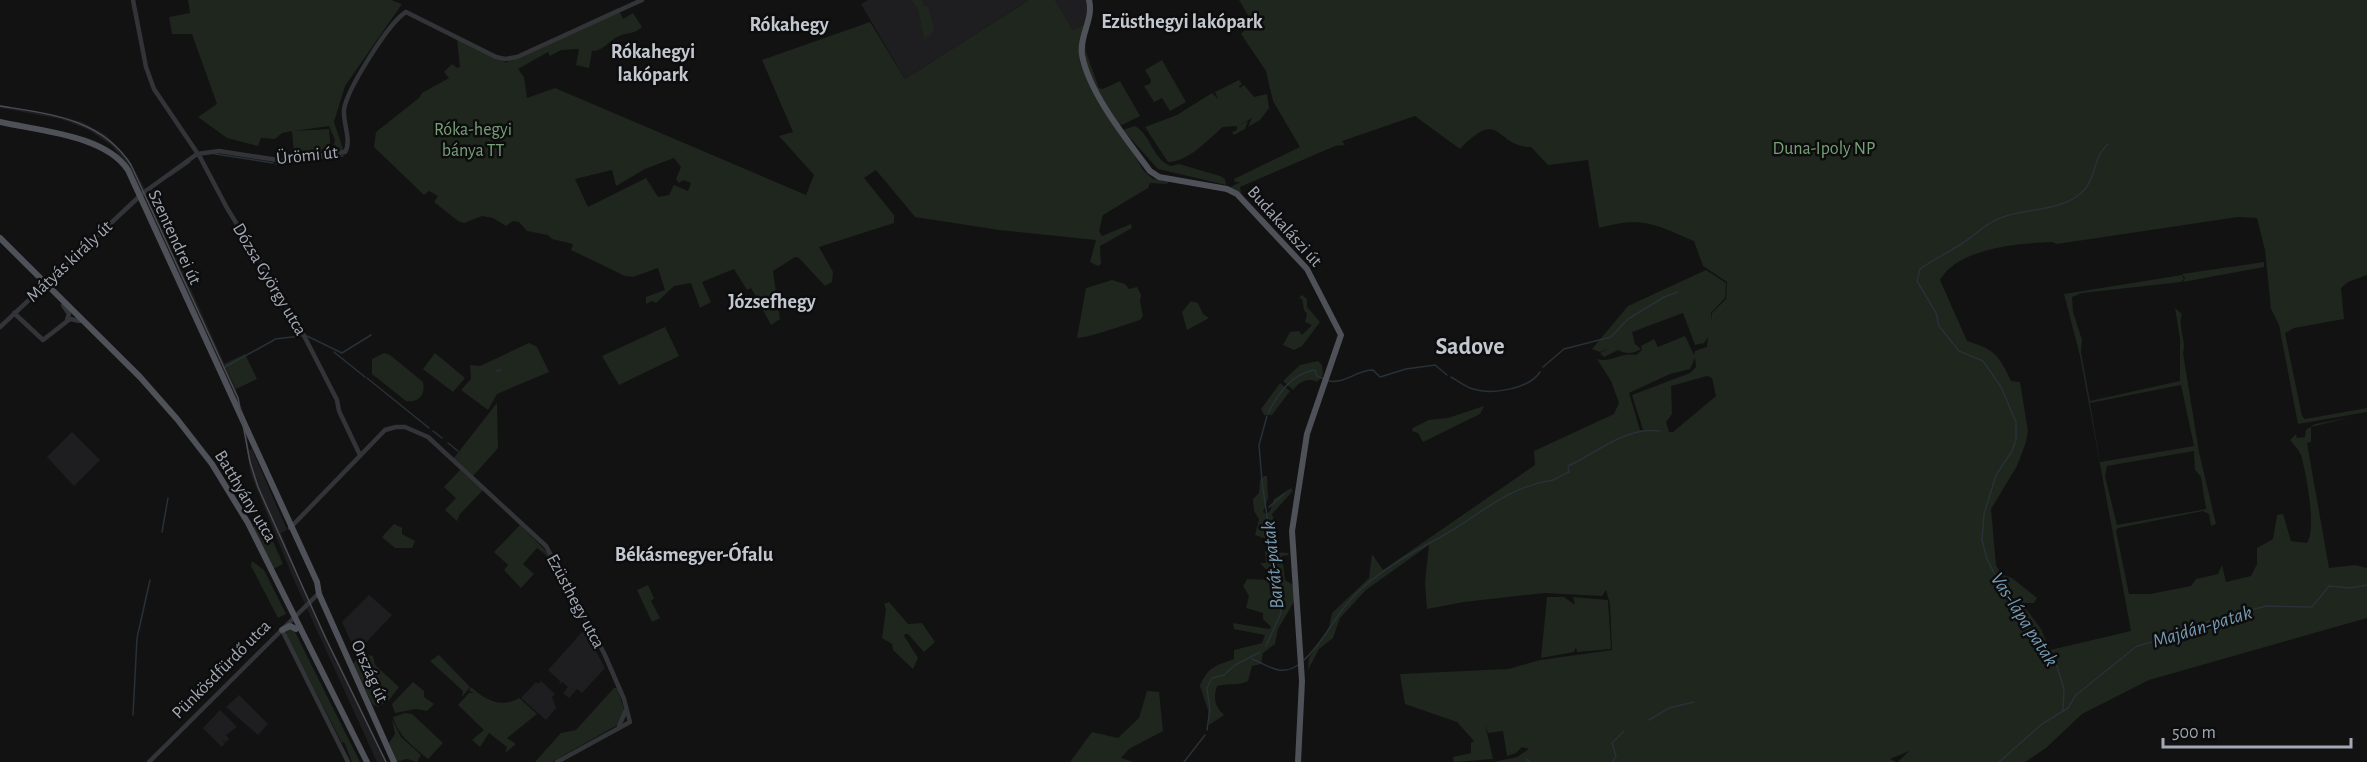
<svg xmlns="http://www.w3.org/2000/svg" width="2367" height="762" font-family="'Alegreya Sans',sans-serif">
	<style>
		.built { fill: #1e1e20 }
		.green { fill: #1e261e; fill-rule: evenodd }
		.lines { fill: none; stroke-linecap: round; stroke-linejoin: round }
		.stream { stroke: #283137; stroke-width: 1.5 }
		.minor { stroke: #323438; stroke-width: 4.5 }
		.major { stroke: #4e5158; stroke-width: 6 }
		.tram { stroke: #494c52; stroke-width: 1.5 }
		.labels { text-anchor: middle; stroke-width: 5; stroke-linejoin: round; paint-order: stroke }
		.park-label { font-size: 18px; fill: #78a178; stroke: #0d0d0e }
		.street-label { font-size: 18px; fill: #a2a9b5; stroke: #0d0d0e }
		.neighbourhood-label { font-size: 20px; font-weight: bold; fill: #c3c8d0; stroke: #0d0d0e }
		.water-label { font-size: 20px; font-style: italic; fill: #779ab2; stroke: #0d0d0e }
		.district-label { font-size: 24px; font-weight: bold; fill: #c3c8d0; stroke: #0d0d0e }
	</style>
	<rect width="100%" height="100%" fill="#121213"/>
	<g class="built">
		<path d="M868,0H1029L905,79L861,4Z"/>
		<path d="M1055,0H1091L1090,21L1073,30Z"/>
		<path d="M0,105L53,114L82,122L106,135L129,160L149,196L235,387L244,415L249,450L252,449L287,530L281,533L309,601L387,762H377L294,580L251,475L241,416L129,168L112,146L89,130L61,119L0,108Z"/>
		<path d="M72,432L100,460L74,486L47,457Z"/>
		<path d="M369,595L392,615L356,653L342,622Z"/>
		<path d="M584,630L605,668L582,693L577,689L569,698L563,693L568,687L562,682L559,685L560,681L548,670Z"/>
		<path d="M541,681L555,694L552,697L556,708L546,720L521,698L536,682L538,684Z"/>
		<path d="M239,695L268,724L258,735L226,707Z"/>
		<path d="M220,710L237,727L226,735L229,739L226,742L222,740L225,743L222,747L203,728Z"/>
	</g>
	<g class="green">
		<path d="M188,0H391L402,4L345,86L334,122L344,152L332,153L335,140L329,126L294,131L329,129L331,151L294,154L292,131L282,133L275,139L261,138L258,146L227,138L198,117L217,104L192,34H172L169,17L190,13Z"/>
		<path d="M911,0H922L924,6L928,7L934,28L931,35L924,38L918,9Z"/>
		<path d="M1029,0H1055L1073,30L1090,21L1085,42L1086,52L1099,88L1103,89L1120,81L1140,116L1122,125L1119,124L1098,92L1143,170L1153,179L1169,181L1167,184L1150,183L1148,188L1103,215L1099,231L1102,236L1131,224L1132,228L1100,246L1101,264L1098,266L1090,262L1096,240L999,230L915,217L876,170L864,178L894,215V223L819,247L833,272L832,282L825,286L799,258L795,257L773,271L780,319L771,325L751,288L747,290L734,269L702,282L711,302L700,308L691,283L674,286L656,303L652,301L646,304V297L665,290L658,268L633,277L625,276L571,250L573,244L552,239L548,235L527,231L519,222L513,221L506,226L493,218L482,216L464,223L458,221L434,202L438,196L429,191L424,195L374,147L376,132L419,98L422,93L449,78L444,72L452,64L457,68L460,67L457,39L507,63L508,60L618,8L623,19L633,13L642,27C633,35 629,32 619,36C608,41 604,51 592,51L589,68L576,65L579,49L561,50L550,56L548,52L518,69L524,77L527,98L555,88L806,195L814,175L779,136L793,132L762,60L870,22L905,79ZM674,158L681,167L676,179L679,183L683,180L691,183L688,191L674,185L669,195L658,197L646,178L588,207L575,179L612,170L616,186L645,169Z"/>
		<path d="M1239,0H2367V275L2348,282L2341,288L2344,319L2294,328L2285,333L2302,416L2305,419L2367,408V412L2298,424L2279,325L2271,309L2265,250L2257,218L2238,217L2057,244L2052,242C2019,243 1958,248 1940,280L1967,341C1994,349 1999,355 2011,381L2020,382L2028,431L2026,442L2017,466L1991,509L1996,565L2001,574L2012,578L2037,598L2034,603H2022L2041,629L2050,650L2131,631L2080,356L2064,294L2182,275L2184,279L2181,282L2082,293L2072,297L2073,312L2082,340L2081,352L2090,401L2180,381V338L2175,308L2182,314C2177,328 2187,340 2183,353L2199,452L2216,524L2211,526L2209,514L2203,511L2118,528L2116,531L2129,594H2150L2191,586L2196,579L2218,574L2222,565L2226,582L2251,576L2257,564V548L2273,539L2277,515L2283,514L2291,541L2307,543C2317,529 2306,473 2301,455C2299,450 2294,445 2290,440L2296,434L2297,438L2305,437L2306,430L2315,424L2351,417L2311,427V442L2307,443L2329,568L2355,565L2367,568V618L2149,680L2082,714L2046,748L2025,762H1898L1909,751L1890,759L1896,762H1493L1517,757L1529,749L1522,747L1516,753L1507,756L1503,731L1488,733L1485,724L1493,759L1454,762L1453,757L1471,753V743L1474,741L1457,722L1405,704L1400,674L1508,669L1540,660L1612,650L1610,604L1606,590L1602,596L1545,593L1464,602L1427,609L1425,582L1429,545L1366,590L1340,618L1333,638L1319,649L1308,670L1309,658L1329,627L1332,613L1369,578L1372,554L1383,570L1535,465L1534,451L1614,414L1619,403L1611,381L1597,359C1612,363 1620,352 1636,355L1642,350L1641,346L1654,339L1658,347L1685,336L1694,355L1695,351L1707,347L1708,337L1704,343L1695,345L1683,313L1632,332L1635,344L1641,349C1634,354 1625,354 1618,350L1604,357L1600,353L1609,348L1600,352L1592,349L1628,306L1706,270L1726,283L1725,298L1711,313L1712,321V313L1726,299L1727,282L1703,266L1694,241C1654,224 1642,216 1599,228L1588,160L1548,165L1531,147C1494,147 1502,106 1460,149L1415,116L1342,141L1345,145L1335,146L1240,187L1242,197L1229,188L1240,182H1235L1234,179L1300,147L1273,101L1266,71L1241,34L1252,22ZM1695,358L1696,367L1690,373L1632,395L1643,430H1640L1629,393L1670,374L1690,369ZM1707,376L1712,378L1716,396L1673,432H1669L1666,422L1672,414L1671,386ZM2181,385L2194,446L2100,462L2090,403ZM2194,451L2195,470L2201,477L2206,509L2117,525L2105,476L2107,466Z"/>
		<path d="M1162,60L1186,102L1170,111L1162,98L1154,102L1144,86L1150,84L1151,80L1145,70Z"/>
		<path d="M1239,80L1242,84L1239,86L1240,88L1244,85L1254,97L1267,94L1269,108L1260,120L1248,127L1252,118L1238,126L1248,121L1245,129L1234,135L1232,132L1237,130V126L1223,127C1208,139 1189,162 1168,162L1145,127L1177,115L1212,93L1218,99L1215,92Z"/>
		<path d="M1135,126C1152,136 1152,159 1171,166L1179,164L1220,176L1225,179L1226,185L1158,169L1123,130Z"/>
		<path d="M2264,262V267L2183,282L2185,278L2182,274Z"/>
		<path d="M1112,280L1125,284L1129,289L1137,287L1141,295L1140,301L1143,316L1140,320C1124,325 1091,337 1077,338L1086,288Z"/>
		<path d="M1302,295L1307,299V307L1320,322L1302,346L1294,350L1283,345L1290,332L1299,331L1302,335L1312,325L1305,322L1307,314L1304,310L1302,299L1299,298Z"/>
		<path d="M1191,301L1198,303L1203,314L1209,318L1187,330L1182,312Z"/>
		<path d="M665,327L679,356L619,385L602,356Z"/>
		<path d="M529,343L537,347L549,372L497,394L488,410L461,390L471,379L470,365L480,366Z"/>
		<path d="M384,353L390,355L423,382C426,394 419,403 406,401L372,374V359Z"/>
		<path d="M435,353L465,378L453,392L423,369Z"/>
		<path d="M245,354L257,379L236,389L224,364Z"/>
		<path d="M1318,361L1322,365L1323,375L1317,382C1308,377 1299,382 1293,390L1283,381L1300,365Z"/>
		<path d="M1280,383L1290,391L1272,415H1264L1261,409Z"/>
		<path d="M497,403L498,448L473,476L453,459Z"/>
		<path d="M1484,406L1480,414L1423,442L1418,433L1412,431L1413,428L1429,420L1448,418Z"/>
		<path d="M460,470L483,490L460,514L457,521L445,510L456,498L444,487Z"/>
		<path d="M1264,476H1267L1268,498L1263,512L1266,514L1270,511L1274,499L1291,488L1293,491L1272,514L1278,533V543L1255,535L1259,519L1254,511L1253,499L1259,493L1260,480Z"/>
		<path d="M264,521L283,564L273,569L253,527Z"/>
		<path d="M394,524L402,528V534L415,541L412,548H395L382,537Z"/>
		<path d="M520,525L551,556L556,569L554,572L545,554L537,548L523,564L534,574L521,588L504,570L508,565L494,552Z"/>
		<path d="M1265,551L1288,553L1289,555L1282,556L1285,580L1293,585L1295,600L1278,629L1275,644L1263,653L1261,664L1252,666L1248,681C1239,686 1227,683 1217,686C1213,700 1215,706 1224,715L1209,725L1208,710L1200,686C1208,666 1216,666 1234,659V650L1262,643L1265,635L1234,629L1233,623L1269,629L1271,627L1263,619V613L1246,608L1249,596L1243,586L1247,579L1270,580L1271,575L1260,563H1266Z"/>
		<path d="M252,561L264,570L286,614L278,618L251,566Z"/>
		<path d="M648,585L654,598L651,601L660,618L652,622L637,590Z"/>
		<path d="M1547,597H1564L1575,605L1573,597L1608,600L1611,649L1577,652L1576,647L1574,652L1541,658Z"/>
		<path d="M889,602L908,624L922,623L935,642L924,652L908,634H905L904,636L918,658L913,669L893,650L892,644L882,638L886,609L884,604Z"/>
		<path d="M288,628L294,630L360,762H352L344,742L342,743L286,634Z"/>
		<path d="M361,654L373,656L375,665L399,687L389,700L378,707L372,704L353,664Z"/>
		<path d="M439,655L470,687L462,697L463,691L430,661Z"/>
		<path d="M413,682L424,691V697L434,704L427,711L416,709L395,713L392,704Z"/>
		<path d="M471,687C484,699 501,709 519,698L537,714L507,738L516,744L505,753L507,747L489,733L480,747L472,740L484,730L458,705L469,693H474L469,691Z"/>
		<path d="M614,688H617L624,709L619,724L552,762H535L561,733L576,730Z"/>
		<path d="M1147,691L1159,692L1163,731L1129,749L1121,758L1133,762H1070L1092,732L1118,738L1139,718Z"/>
		<path d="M405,713L412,714L443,743L428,759C414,747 398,736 393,717Z"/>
		<path d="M392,719L401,737L421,755L417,762L407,759L396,762L389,743L395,734Z"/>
	</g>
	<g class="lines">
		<g class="stream">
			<path d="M215,154L273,163"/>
			<path d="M328,157L343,156"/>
			<path d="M317,159L325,158"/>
			<path d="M302,161L313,159"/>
			<path d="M276,164H279"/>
			<path d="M170,176L190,162"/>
			<path d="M307,336L342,353L371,335"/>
			<path d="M275,339L301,336"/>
			<path d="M334,352L365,377"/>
			<path d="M225,367L274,340"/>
			<path d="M1543,367L1564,349L1611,337L1628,319L1664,297L1678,292"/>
			<path d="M496,371L501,370"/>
			<path d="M1451,377C1458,381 1466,387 1473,389C1492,395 1529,389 1540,372"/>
			<path d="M367,378L429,428"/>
			<path d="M1329,381C1346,384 1356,370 1373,370L1380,377L1406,369L1435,365L1447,375"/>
			<path d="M1268,413C1278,394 1292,373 1315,370L1317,376L1324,379"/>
			<path d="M433,431L442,438"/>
			<path d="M448,443L458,451"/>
			<path d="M1553,480L1569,472L1568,466C1597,453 1626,426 1660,431"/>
			<path d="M1262,481L1259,445L1267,416"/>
			<path d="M1262,482L1281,613L1266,646"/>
			<path d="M1269,507L1284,494"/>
			<path d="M162,532L168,498"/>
			<path d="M1252,659C1270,666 1280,677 1298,665"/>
			<path d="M1304,660C1326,640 1336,612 1358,592C1381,570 1411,553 1439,538C1480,516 1503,488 1553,480"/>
			<path d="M2063,711L2064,689L2056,663L2028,630L2016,602L2007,596L2001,581L1994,573L1987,559L1982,540L1984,514L1996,475L2012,451L2016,440V422L2001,387L1983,361L1959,351L1939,326L1936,313L1917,281L1920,269C1934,259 1949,252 1963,243C1978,233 1988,221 2006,216C2031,208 2066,211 2085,189C2097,175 2092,159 2108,144"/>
			<path d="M133,715L137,638L150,580"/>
			<path d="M1649,720L1669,708L1694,702"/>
			<path d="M1207,730L1210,709L1207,688L1212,678L1224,675L1235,665L1260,652"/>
			<path d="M1526,759L1530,762"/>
			<path d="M1184,762L1205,735"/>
			<path d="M1613,762L1616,756L1612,743L1624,731"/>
			<path d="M1999,762L2042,724L2068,708L2076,695L2137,646L2156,641L2183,628L2266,606L2312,607L2329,586L2350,588L2367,585"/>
		</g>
		<g class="minor">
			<path d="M133,0L146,67L154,89L200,157L227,208L298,324L337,400L339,411L360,455"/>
			<path d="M63,305L69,314L67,320"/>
			<path d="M14,313L43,340L70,319L80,321"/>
			<path d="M0,327L143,193L197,154L219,151L284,161L345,152C352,141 343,124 344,110C346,91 389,22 406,12L496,57L505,59L517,57L642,0"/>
			<path d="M290,528L385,430L396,427H405L428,437L546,546L604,653L624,699L630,722L557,762"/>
			<path d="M282,630L348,762"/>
			<path d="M619,726L626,710"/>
			<path d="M149,762L319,593"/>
		</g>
		<g class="major">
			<path d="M1089,0C1094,19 1079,36 1082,55C1089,93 1127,140 1150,171L1159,177L1227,189L1237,194L1307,269L1341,335L1307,434L1292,531L1302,681L1298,762"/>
			<path d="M0,122C39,131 105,135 128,170L317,582L319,594L394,762"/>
			<path d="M0,238L140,377L177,419L212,464L248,523L367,762"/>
			<path d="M282,630L290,626L296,629"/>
		</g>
		<g class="tram">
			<path d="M0,106C50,114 102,119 131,165L238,398L250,462L258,487L326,639L386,762"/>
			<path d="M98,224L100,226"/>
		</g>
	</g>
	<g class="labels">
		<g class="park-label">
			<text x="473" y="135">Róka-hegyi<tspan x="473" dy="21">bánya TT</tspan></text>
			<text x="1824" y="154">Duna-Ipoly NP</text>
		</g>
		<g class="street-label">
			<text transform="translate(307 155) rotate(-6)" y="6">Ürömi út</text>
			<text transform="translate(1285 226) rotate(48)" y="6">Budakalászi út</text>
			<text transform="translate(175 237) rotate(65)" y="6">Szentendrei út</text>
			<text transform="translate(69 261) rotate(-43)" y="6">Mátyás király út</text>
			<text transform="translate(270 279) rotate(59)" y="6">Dózsa György utca</text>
			<text transform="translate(246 496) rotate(59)" y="6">Batthyány utca</text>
			<text transform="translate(576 601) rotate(62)" y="6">Ezüsthegy utca</text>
			<text transform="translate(221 669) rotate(-45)" y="6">Pünkösdfürdő utca</text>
			<text transform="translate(370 671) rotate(66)" y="6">Ország út</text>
		</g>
		<g class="neighbourhood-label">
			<text x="1182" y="28">Ezüsthegyi lakópark</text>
			<text x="789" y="31">Rókahegy</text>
			<text x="653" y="58">Rókahegyi<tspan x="653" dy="23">lakópark</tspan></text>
			<text x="772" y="308">Józsefhegy</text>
			<text x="694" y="561">Békásmegyer-Ófalu</text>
		</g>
		<g class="water-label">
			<text transform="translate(1272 565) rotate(-96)" y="7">Barát-patak</text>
			<text transform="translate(2025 619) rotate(57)" y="7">Vas-lápa patak</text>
			<text transform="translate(2202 626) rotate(-17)" y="7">Majdán-patak</text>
		</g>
		<g class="district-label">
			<text x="1470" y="354">Sadove</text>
		</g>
	</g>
	<path d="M2163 738v9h188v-9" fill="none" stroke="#a2a9b5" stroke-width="3"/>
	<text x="2172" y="738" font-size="18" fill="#a2a9b5" stroke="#0d0d0e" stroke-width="4.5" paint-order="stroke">500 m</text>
</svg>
